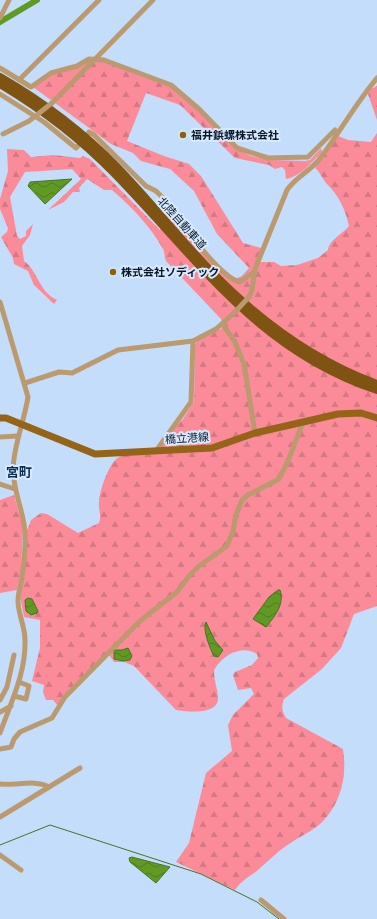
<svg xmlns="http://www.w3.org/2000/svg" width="377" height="919" font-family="Commissioner,'Noto Sans JP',sans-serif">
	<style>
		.forest { fill: url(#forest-firs) }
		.water { fill: url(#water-waves); stroke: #477325 }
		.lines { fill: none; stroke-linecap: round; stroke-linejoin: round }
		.stream { stroke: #477325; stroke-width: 1 }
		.river { stroke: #619a23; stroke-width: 6 }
		.minor { stroke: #bc9a6f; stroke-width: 5 }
		.major { stroke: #956417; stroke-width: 7 }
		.highway { stroke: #7f5413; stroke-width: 8 }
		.minor-bridge { stroke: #bc9a6f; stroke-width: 5 }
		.poi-dot { fill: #905f0c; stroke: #d9e9fd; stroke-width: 1.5 }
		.labels { text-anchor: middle; stroke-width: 4; stroke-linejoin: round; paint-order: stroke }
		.poi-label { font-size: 11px; font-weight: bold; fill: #09192a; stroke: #d9e9fd; text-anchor: start }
		.street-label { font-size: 11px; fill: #09192a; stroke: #d9e9fd }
		.quarter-label { font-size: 13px; font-weight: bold; fill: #072e54; stroke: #d9e9fd }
	</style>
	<defs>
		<pattern id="forest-firs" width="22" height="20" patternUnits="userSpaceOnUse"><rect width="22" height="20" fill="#fb8b99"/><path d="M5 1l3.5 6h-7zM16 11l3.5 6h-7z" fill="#d67784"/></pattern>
		<pattern id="water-waves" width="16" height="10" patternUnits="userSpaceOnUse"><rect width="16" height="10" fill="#619a23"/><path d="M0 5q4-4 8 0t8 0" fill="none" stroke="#4e7d1f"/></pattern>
	</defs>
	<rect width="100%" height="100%" fill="#c4ddfa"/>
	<g class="forest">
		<path d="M89,61H102L171,87L200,112L236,149L251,156L270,160L305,161L310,160L321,148L322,152C311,163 301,176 286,179L285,170L282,167L275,169L269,165L235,158L180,105L146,93L127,141L164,156L189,164L201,176L243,243L261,248L256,262H274L281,266L297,265L318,258L328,250C329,240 343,234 349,226C345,208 339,196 326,183C322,178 320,172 315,168L338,136L348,140L371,142L377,133V606L354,614L341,648L322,669L284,699C281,707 282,711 286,718L343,749C347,774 342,801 324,820C314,831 298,837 286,846C276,853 267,862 258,870C249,877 242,880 235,890L176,862L189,843L206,773L232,751L228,725L233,715L254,694L251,688L238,690L233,675L235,672L252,665L258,658L257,654C241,644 221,656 214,671C214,681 218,690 218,699C217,715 187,712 176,710L134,666L124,662H114L109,655L58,706L53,700H46L43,692L44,685L32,681L40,648V620L24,617L20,597L27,531L31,520L41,513L47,514L78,533L99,523C102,516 98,509 99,501C100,490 109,462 119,457C127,452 141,454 150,454L183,419L194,402L195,345L197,341L224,327L221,319L166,261C164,257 165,252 163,249C151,227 131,206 112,190H104L87,179L79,188L80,192H73L64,202L48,210L81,179L72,169L25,172L10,197L17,236L20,239L26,236V231L33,224L30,235L22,246L24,261C38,271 39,292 57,300L54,304L34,285L28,271L14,264L13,258L1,237L7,232L8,228L0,209V199L8,171L7,149L24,150L31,157L53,155L80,158L83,156L90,159L160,230L168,207L175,220L232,280L242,276L249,268L217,234L194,191L170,169L141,161L133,153L111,144L33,87L47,77Z"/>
		<path d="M377,86V120L368,94L371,89Z"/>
		<path d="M14,495L23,526L21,571L17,590L0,593V500Z"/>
	</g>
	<g class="water">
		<path d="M72,179L45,204L28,186L30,182Z"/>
		<path d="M278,590H280C285,605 274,617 266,627L253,619L269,597Z"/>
		<path d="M28,598L32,599L38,611L37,613L31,615L26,611L25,600Z"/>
		<path d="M206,622L215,641L223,650L218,657L214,656C210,649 202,628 206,622Z"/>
		<path d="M128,648L132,656L130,660L123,661L114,659V650H122Z"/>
		<path d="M132,857L170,867L156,883L130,862L129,858Z"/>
	</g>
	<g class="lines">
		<path class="stream" d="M0,845L50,825L201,874L257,902L279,919"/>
		<path class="river" d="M0,22L37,0"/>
		<g class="minor">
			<path d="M0,18L9,0"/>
			<path d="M0,68L31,87L51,73L77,66L89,59L104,60L171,85L199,109L237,148L268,158L308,157L335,130"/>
			<path d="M20,79L99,0"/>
			<path d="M0,94L44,122L76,148L78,146"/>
			<path d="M52,103L153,0"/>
			<path d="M88,134L89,132L94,135L146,186L156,191L163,198C176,216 219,278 240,282L254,272"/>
			<path d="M249,297L252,290L255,269L287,190C295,178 308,172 318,161C339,134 355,104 377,78"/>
			<path d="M0,302L28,397C24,422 14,444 13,469C13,490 23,510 25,531C26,546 24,562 22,577C21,585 18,593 18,601C18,614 25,626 25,640C26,673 11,702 0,733"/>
			<path d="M223,325L235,342L244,364L255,433"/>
			<path d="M25,383L59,372L72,373L118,350L193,341L216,329L235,312"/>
			<path d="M0,437L18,436"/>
			<path d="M156,451L191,402L193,341"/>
			<path d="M0,484L15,489"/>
			<path d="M14,696L26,699L29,686L19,682"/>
			<path d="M0,700L7,687L14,655"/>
			<path d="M0,712L11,706"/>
			<path d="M0,749L11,747L14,739L20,732L52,718L65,697L140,621L177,592L189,576L199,566L227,546L233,531L236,515L242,500L248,495L279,479L288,461L303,422"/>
			<path d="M0,784C16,786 35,779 49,787"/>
			<path d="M0,817L80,768"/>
			<path d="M0,855L21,870"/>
			<path d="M261,900L284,919"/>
		</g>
		<path class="major" d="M0,418H6L95,454L212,448L255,433L338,414L361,413L377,418"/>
		<g class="highway">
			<path d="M0,77C43,102 83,132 117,167C149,200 177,236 209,269C256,318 312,360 377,384"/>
			<path d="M0,84C42,109 80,138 114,173C198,259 257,350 377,390"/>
		</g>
		<g class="minor-bridge">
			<path d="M3,134L29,121L52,103"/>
			<path d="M235,312L249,297"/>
		</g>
	</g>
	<g class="poi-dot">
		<circle cx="183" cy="135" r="4"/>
		<circle cx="113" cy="272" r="4"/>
	</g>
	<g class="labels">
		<g class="poi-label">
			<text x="191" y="139">福井鋲螺株式会社</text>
			<text x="121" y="276">株式会社ソディック</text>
		</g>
		<g class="street-label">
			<text transform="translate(182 223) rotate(48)" y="4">北陸自動車道</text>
			<text transform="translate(187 438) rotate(-4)" y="4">橋立港線</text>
		</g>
		<g class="quarter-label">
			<text x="19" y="477">宮町</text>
		</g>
	</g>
</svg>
